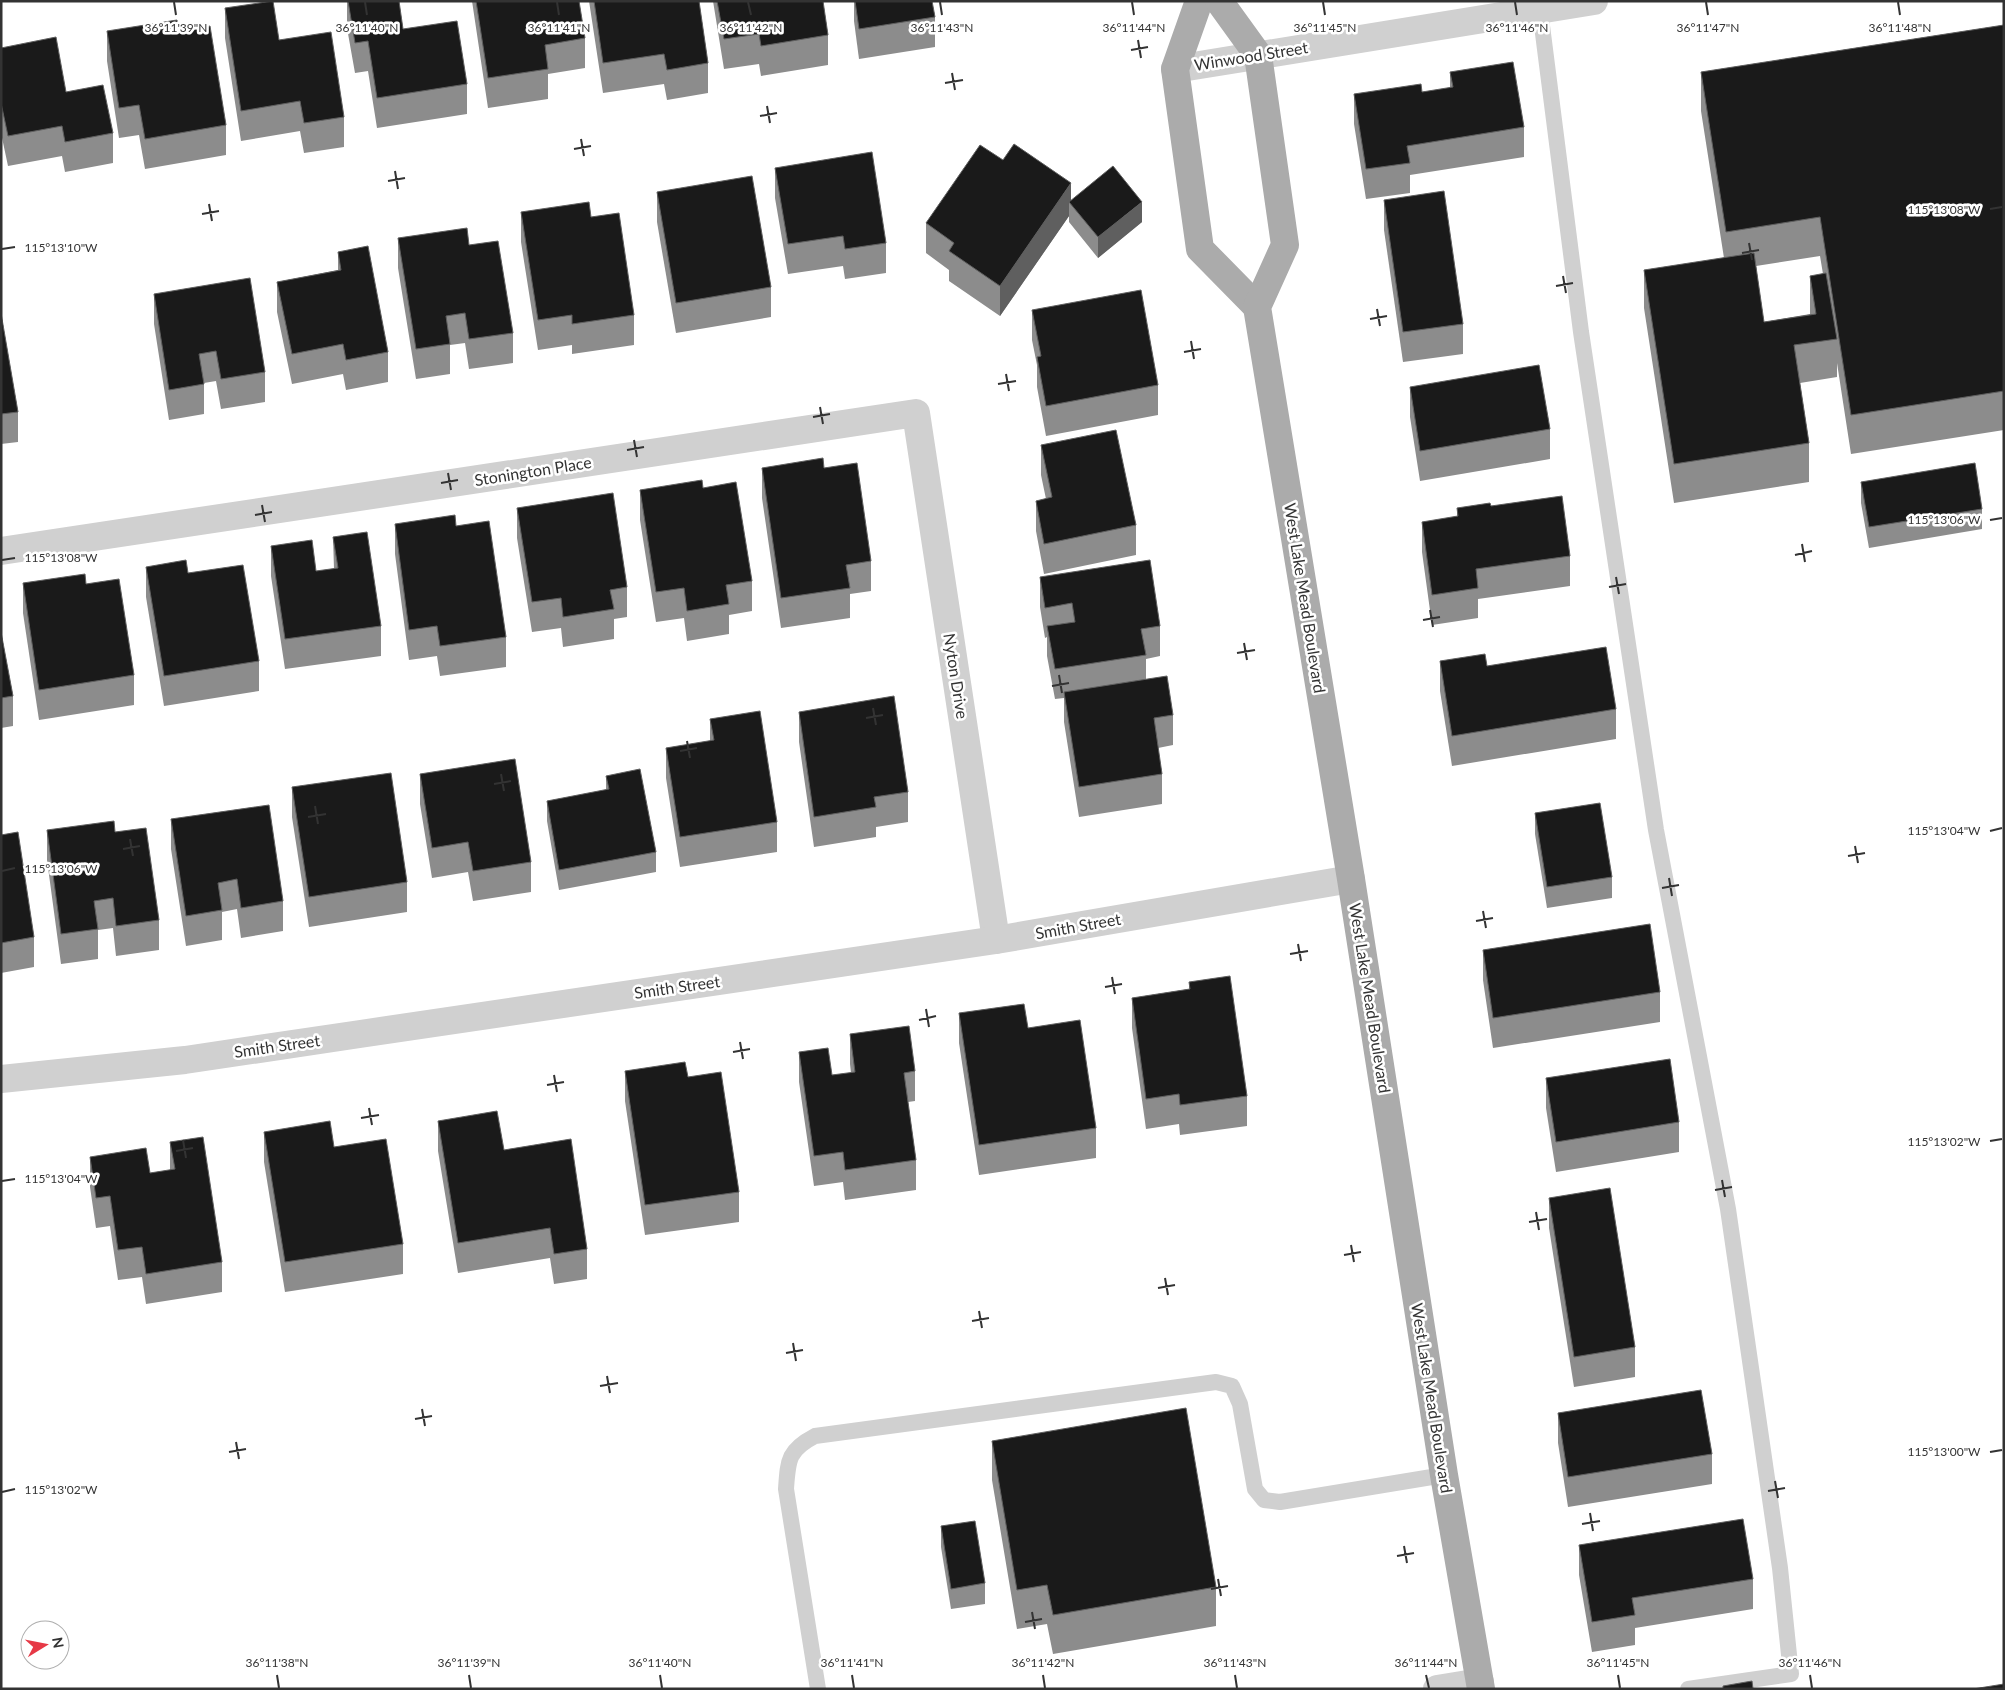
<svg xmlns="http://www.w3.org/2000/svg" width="2005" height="1690" font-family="Lato,sans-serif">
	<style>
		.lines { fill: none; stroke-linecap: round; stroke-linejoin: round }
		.service { stroke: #d0d0d0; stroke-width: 16 }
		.minor { stroke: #d0d0d0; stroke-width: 28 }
		.primary { stroke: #ababab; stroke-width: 28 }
		.wall { fill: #8c8c8c; fill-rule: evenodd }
		.shaded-wall { fill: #5f5f5f }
		.building { fill: #1a1a1a; stroke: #5f5f5f }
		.ticks { fill: none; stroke: #333; stroke-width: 2 }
		.labels { text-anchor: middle; stroke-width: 5; stroke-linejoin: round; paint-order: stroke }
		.street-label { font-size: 16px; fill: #333; stroke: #fff }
		.ticks-label { font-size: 12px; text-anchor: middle; fill: #333; stroke: #fff; stroke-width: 5; stroke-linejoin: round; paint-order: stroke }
	</style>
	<rect width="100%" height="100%" fill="#fff"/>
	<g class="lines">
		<g class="service">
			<path d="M1540,10L1581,332L1656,830L1728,1209L1780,1568L1791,1674L1688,1689"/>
			<path d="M818,1689L786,1489C788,1460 788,1450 815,1436L1216,1382L1232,1386L1240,1404L1255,1489L1264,1500L1280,1502L1444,1475"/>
		</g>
		<g class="minor">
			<path d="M1175,69L1594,1"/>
			<path d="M1,551L916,413L996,940"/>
			<path d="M1,1079L185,1060L360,1034L996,940L1351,879"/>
			<path d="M1437,1689L1480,1682"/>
		</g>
		<g class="primary">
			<path d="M1199,1L1175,69L1200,249L1257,307"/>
			<path d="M1219,1L1258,55L1285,245L1257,307L1351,879L1444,1475L1481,1689"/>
		</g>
	</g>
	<g class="wall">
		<path d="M347,1H399L403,29L467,84V114L377,128L368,71L355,73L347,28Z"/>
		<path d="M472,1H579L585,38V68L548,74V99L488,108Z"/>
		<path d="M589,1H699L708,63V93L667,100L664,84L603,93Z"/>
		<path d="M713,1H823L828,35V65L761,76L759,64L724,69Z"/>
		<path d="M854,1H932L935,17V47L859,59L854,21Z"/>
		<path d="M225,8L279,40L344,117V147L304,153L300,131L241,141L225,38Z"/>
		<path d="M2004,25V430L1851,454L1837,363V377L1800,383L1809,443V482L1674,503L1644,308V270L1724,258L1701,111V72ZM1820,256L1823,274L1810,276V314L1764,322L1756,266Z"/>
		<path d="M107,31L179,32L226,125V155L145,169L139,135L119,138L107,61Z"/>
		<path d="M1,48L66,92L113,133V163L65,172L62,156L8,166L1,133Z"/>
		<path d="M1450,72L1524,127V157L1410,175V193L1366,199L1354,124V94L1422,92L1450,88Z"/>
		<path d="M1003,160L1071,200L1142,222L1098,258L1069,222V216L1000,316L949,281V270L926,253V223Z"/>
		<path d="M775,168L886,243V273L845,279L843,266L788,274L775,198Z"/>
		<path d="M657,192L771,287V317L676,333L657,222Z"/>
		<path d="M1384,200L1463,324V354L1403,362L1384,230Z"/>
		<path d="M521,212L591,217L634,315V345L572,354V345L538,350L521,242Z"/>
		<path d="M398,238L469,245L513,333V363L469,369L465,343L450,345V374L416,379L398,268Z"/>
		<path d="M338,252L388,352V382L346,390L343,374L292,384L277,312V282L338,270Z"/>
		<path d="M154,294L265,372V402L221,409L216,381L204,383V414L169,420L154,324Z"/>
		<path d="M1032,310L1158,385V415L1046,436L1037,387V365L1032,340Z"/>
		<path d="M1,313L18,412V442L1,444Z"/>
		<path d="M1410,387L1550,429V459L1420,481L1410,417Z"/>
		<path d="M1041,445L1136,525V555L1044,574L1036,531V501L1046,499L1041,475Z"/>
		<path d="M762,468H824L871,561V591L850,594V618L781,628L762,498Z"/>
		<path d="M1861,482L1982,509V529L1869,548L1861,503Z"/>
		<path d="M703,488L752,581V611L729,615V634L687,641L684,618L656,622L640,520V490Z"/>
		<path d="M1491,506L1570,556V586L1478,599V618L1432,625L1422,552V522L1457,517V508Z"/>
		<path d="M517,508L627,587V617L614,619V639L563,647L561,628L532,632L517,538Z"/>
		<path d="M395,524L456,526L506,637V667L440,676L437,656L409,660L395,554Z"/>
		<path d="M333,537L381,626V656L285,669L271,576V546L316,571L334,569Z"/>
		<path d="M146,567L188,573L259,661V691L164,706L146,597Z"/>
		<path d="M1040,577L1160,626V656L1146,659V679L1173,715V745L1158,748L1162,774V804L1079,817L1064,722V698L1055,699L1047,656V637L1045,638L1040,607Z"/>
		<path d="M23,583L86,584L134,675V705L39,720L23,613Z"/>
		<path d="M1,632L13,696V726L1,728Z"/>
		<path d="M1440,661L1487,666L1616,709V739L1452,766L1440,691Z"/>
		<path d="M799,712L908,792V822L876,827V837L814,847L799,742Z"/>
		<path d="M710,719L777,822V852L680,867L666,778V748L710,741Z"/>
		<path d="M420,774L531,862V892L473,901L468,872L432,878L420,804Z"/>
		<path d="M606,776L656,852V872L559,890L547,821V801L606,790Z"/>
		<path d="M292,787L407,882V912L309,927L292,817Z"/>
		<path d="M1535,813L1612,877V898L1547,908L1535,834Z"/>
		<path d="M171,819L283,901V931L241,938L237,909L222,912V940L186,946L171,849Z"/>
		<path d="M47,830L115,832L159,920V950L116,956L113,928L98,930V959L61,964L47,860Z"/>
		<path d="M1,835L34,937V967L1,973Z"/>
		<path d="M1483,950L1660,992V1022L1493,1048L1483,980Z"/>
		<path d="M1189,982L1247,1096V1126L1180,1135L1179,1124L1146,1129L1132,1028V998L1189,989Z"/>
		<path d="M959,1013L1028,1028L1096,1128V1158L979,1175L959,1043Z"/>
		<path d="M850,1034L915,1071V1101L908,1102L916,1160V1190L845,1200L843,1182L814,1186L799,1082V1052L832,1075L851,1073L850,1064Z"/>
		<path d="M625,1071L688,1077L739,1192V1222L645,1235L625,1101Z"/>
		<path d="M1546,1078L1679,1122V1152L1556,1172L1546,1108Z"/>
		<path d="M438,1121L504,1150L587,1249V1279L554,1284L550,1258L458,1273L438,1151Z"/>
		<path d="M264,1132L334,1147L403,1244V1274L285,1292L264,1162Z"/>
		<path d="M170,1142L222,1262V1292L146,1304L142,1277L118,1280L110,1226L96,1228L90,1187V1157L150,1173L170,1170Z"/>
		<path d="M1549,1198L1635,1347V1377L1574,1387L1549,1228Z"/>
		<path d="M1558,1413L1712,1454V1484L1568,1507L1558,1443Z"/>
		<path d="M992,1441L1216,1587V1626L1053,1654L1047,1624L1017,1629L992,1480Z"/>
		<path d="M941,1526L985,1583V1604L951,1609L941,1547Z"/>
		<path d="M1579,1545L1753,1579V1609L1635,1628V1645L1592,1652L1579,1575Z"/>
	</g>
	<g class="shaded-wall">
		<path d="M1071,183V204L1069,202V216L1000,316V286Z"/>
		<path d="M1142,202V222L1098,258V237Z"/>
	</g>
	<g class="building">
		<path d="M273,1L279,40L331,32L344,117L304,123L300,101L241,111L225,8Z"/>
		<path d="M348,1H399L403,29L457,21L467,84L377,98L368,41L355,43Z"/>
		<path d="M476,1H579L585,38L545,45L548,69L488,78Z"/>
		<path d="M594,1H699L708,63L667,70L664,54L603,63Z"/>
		<path d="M717,1H823L828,35L761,46L759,34L724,39Z"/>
		<path d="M855,1H932L935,17L859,29Z"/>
		<path d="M177,20L179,32L210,26L226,125L145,139L139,105L119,108L107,31Z"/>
		<path d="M2004,25V391L1851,415L1820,217L1726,232L1701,72Z"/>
		<path d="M56,37L66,92L103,85L113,133L65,142L62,126L8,136L1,103V48Z"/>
		<path d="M1513,62L1524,127L1407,146L1410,163L1366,169L1354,94L1421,84L1422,92L1453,87L1450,72Z"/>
		<path d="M1014,144L1071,183L1000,286L949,251L954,243L926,223L980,145L1003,160Z"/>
		<path d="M872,152L886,243L845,249L843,236L788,244L775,168Z"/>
		<path d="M1113,166L1142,202L1098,237L1069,202Z"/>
		<path d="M752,176L771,287L676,303L657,192Z"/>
		<path d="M1444,191L1463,324L1403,332L1384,200Z"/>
		<path d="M589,202L591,217L619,213L634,315L572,324V315L538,320L521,212Z"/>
		<path d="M467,228L469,245L498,241L513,333L469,339L465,313L446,316L450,344L416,349L398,238Z"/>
		<path d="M368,246L388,352L346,360L343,344L292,354L277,282L341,270L338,252Z"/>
		<path d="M1754,253L1764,322L1816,314L1810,276L1826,273L1837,339L1794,345L1809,443L1674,464L1644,270Z"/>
		<path d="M250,278L265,372L221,379L216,351L199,354L204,384L169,390L154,294Z"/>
		<path d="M1141,290L1158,385L1046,406L1037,357L1041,356L1032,310Z"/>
		<path d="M1,313L18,412L1,414Z"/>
		<path d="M1539,365L1550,429L1420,451L1410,387Z"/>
		<path d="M1116,430L1136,525L1044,544L1036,501L1052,497L1041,445Z"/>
		<path d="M823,458L824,468L857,463L871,561L846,565L850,588L781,598L762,468Z"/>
		<path d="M1975,463L1982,509L1869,527L1861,482Z"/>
		<path d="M702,480L703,488L736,482L752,581L726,585L729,604L687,611L684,588L656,592L640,490Z"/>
		<path d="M613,493L627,587L610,590L614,609L563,617L561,598L532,602L517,508Z"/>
		<path d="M1562,496L1570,556L1476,569L1478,588L1432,595L1422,522L1458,516L1457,508L1490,503L1491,506Z"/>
		<path d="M455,515L456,526L489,521L506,637L440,646L437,626L409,630L395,524Z"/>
		<path d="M367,532L381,626L285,639L271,546L312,540L316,571L338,568L333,537Z"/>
		<path d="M186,560L188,573L243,565L259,661L164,676L146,567Z"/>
		<path d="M1150,560L1160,626L1141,629L1146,655L1055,669L1047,626L1075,622L1072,603L1045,608L1040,577Z"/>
		<path d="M85,574L86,584L119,579L134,675L39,690L23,583Z"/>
		<path d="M1,632L13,696L1,698Z"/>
		<path d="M1606,647L1616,709L1452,736L1440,661L1485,654L1487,666Z"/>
		<path d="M1167,676L1173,715L1154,718L1162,774L1079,787L1064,692Z"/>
		<path d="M894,696L908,792L874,797L876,807L814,817L799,712Z"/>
		<path d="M760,711L777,822L680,837L666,748L714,740L710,719Z"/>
		<path d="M515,759L531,862L473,871L468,842L432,848L420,774Z"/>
		<path d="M640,769L656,852L559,870L547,801L609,789L606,776Z"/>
		<path d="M391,773L407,882L309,897L292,787Z"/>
		<path d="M1600,803L1612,877L1547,887L1535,813Z"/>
		<path d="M269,805L283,901L241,908L237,879L218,883L222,910L186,916L171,819Z"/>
		<path d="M114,821L115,832L146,828L159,920L116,926L113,898L94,901L98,929L61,934L47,830Z"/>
		<path d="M18,832L34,937L1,943V835Z"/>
		<path d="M1650,924L1660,992L1493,1018L1483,950Z"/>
		<path d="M1230,976L1247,1096L1180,1105L1179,1094L1146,1099L1132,998L1190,989L1189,982Z"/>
		<path d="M1024,1004L1028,1028L1080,1020L1096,1128L979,1145L959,1013Z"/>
		<path d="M909,1026L915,1071L904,1073L916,1160L845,1170L843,1152L814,1156L799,1052L828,1048L832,1075L855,1072L850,1034Z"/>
		<path d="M1670,1059L1679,1122L1556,1142L1546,1078Z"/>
		<path d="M685,1062L688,1077L721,1072L739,1192L645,1205L625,1071Z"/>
		<path d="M497,1111L504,1150L571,1139L587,1249L554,1254L550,1228L458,1243L438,1121Z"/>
		<path d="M330,1121L334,1147L386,1139L403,1244L285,1262L264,1132Z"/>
		<path d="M203,1137L222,1262L146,1274L142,1247L118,1250L110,1196L96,1198L90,1157L146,1148L150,1173L175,1169L170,1142Z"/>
		<path d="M1610,1188L1635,1347L1574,1357L1549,1198Z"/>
		<path d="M1701,1390L1712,1454L1568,1477L1558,1413Z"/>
		<path d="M1186,1408L1216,1587L1053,1615L1047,1585L1017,1590L992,1441Z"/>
		<path d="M1743,1519L1753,1579L1632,1598L1635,1615L1592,1622L1579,1545Z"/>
		<path d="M975,1521L985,1583L951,1589L941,1526Z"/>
		<path d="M1752,1681L1753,1689H1723V1686Z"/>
		<path d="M2004,1684V1689H1973Z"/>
	</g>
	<path class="ticks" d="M174,2L176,15M365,2L367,15M557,2L559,15M748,2L751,15M940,2L942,15M1132,2L1134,15M1323,2L1325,15M1515,2L1517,15M1706,2L1708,15M1898,2L1900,15M1138,40L1141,58M1131,50L1148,47M952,73L955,90M945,83L963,80M767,106L770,123M760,116L777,113M581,139L584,156M574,149L591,146M395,171L398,189M388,181L405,178M209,204L212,221M1990,209L2002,207M202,214L219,211M1749,243L1752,260M2,249L15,247M1742,253L1759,250M1563,276L1566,293M1556,286L1573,283M1377,309L1380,326M1370,319L1387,316M1191,341L1194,359M1184,352L1201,349M1006,374L1009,391M998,384L1016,381M820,407L823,424M813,417L830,414M634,440L637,457M627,450L644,447M448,473L451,490M441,483L458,480M262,505L265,522M255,515L272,512M1990,520L2002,518M1802,544L1805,562M1795,555L1812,551M2,560L15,558M1616,577L1619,594M1609,587L1626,584M1430,610L1433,627M1423,620L1440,617M1244,643L1247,660M1237,653L1255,650M1059,675L1062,693M1052,686L1069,683M873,708L876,725M866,718L883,715M687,741L690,758M680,751L697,748M501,774L504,791M494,784L511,781M315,806L318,824M308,817L326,814M1990,831L2002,828M130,839L133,856M1855,846L1858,863M123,849L140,846M1848,856L1865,853M2,871L15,868M1669,878L1672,896M1662,888L1679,885M1483,911L1486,928M1476,921L1493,918M1298,944L1301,961M1290,954L1308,951M1112,977L1115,994M1105,987L1122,984M926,1009L929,1027M919,1020L936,1016M740,1042L743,1059M733,1052L750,1049M554,1075L557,1092M547,1085L564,1082M369,1108L372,1125M361,1118L379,1115M183,1140L186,1158M1990,1141L2002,1139M176,1151L193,1148M1722,1180L1725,1197M2,1181L15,1179M1715,1190L1732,1187M1536,1212L1539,1230M1529,1222L1547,1219M1351,1245L1354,1262M1344,1255L1361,1252M1165,1278L1168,1295M1158,1288L1175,1285M979,1311L982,1328M972,1321L989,1318M793,1343L796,1361M786,1353L803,1350M607,1376L610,1393M600,1386L618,1383M422,1409L425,1426M415,1419L432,1416M236,1442L239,1459M229,1452L246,1449M1990,1452L2002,1450M1775,1481L1778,1498M1768,1491L1785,1488M2,1492L15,1489M1590,1513L1593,1531M1582,1524L1600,1521M1404,1546L1407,1563M1397,1556L1414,1553M1218,1579L1221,1596M1211,1589L1228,1586M1032,1612L1035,1629M1025,1622L1042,1619M277,1675L279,1688M469,1675L471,1688M660,1675L662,1688M852,1675L854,1688M1043,1675L1045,1688M1235,1675L1237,1688M1426,1675L1429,1688M1618,1675L1620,1688M1810,1675L1812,1688"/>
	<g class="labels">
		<g class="street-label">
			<text transform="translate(1251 56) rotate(-9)" y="6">Winwood Street</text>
			<text transform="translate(533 471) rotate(-9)" y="6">Stonington Place</text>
			<text transform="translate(1305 598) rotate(81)" y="6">West Lake Mead Boulevard</text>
			<text transform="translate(956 676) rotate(81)" y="6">Nyton Drive</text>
			<text transform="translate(1078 926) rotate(-10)" y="6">Smith Street</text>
			<text transform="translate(677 987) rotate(-8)" y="6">Smith Street</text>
			<text transform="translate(1370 998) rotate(81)" y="6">West Lake Mead Boulevard</text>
			<text transform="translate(277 1046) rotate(-8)" y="6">Smith Street</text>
			<text transform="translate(1432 1398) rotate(81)" y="6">West Lake Mead Boulevard</text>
		</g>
	</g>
	<g class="ticks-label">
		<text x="559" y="32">36°11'41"N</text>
		<text x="751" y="32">36°11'42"N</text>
		<text x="1325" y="32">36°11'45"N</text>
		<text x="1708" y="32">36°11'47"N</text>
		<text x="1900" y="32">36°11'48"N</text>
		<text x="176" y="32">36°11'39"N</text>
		<text x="367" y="32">36°11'40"N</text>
		<text x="942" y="32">36°11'43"N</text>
		<text x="1134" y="32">36°11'44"N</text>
		<text x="1517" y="32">36°11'46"N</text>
		<text x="1944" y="214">115°13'08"W</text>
		<text x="61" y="252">115°13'10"W</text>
		<text x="1944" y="524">115°13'06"W</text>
		<text x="61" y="562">115°13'08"W</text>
		<text x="1944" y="835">115°13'04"W</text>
		<text x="61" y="873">115°13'06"W</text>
		<text x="1944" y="1146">115°13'02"W</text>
		<text x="61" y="1183">115°13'04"W</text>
		<text x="1944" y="1456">115°13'00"W</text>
		<text x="61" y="1494">115°13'02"W</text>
		<text x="277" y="1667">36°11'38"N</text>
		<text x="469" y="1667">36°11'39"N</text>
		<text x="660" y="1667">36°11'40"N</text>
		<text x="852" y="1667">36°11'41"N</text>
		<text x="1043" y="1667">36°11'42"N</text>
		<text x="1235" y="1667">36°11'43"N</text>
		<text x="1426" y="1667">36°11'44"N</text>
		<text x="1618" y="1667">36°11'45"N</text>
		<text x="1810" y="1667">36°11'46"N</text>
	</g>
	<rect width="2005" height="1690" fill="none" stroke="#333333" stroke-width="5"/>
	<g transform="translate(45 1645) rotate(80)"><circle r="24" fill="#ffffff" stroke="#adadad"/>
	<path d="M0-4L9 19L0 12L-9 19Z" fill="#e63946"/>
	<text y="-8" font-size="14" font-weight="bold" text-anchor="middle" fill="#333333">N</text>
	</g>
</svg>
